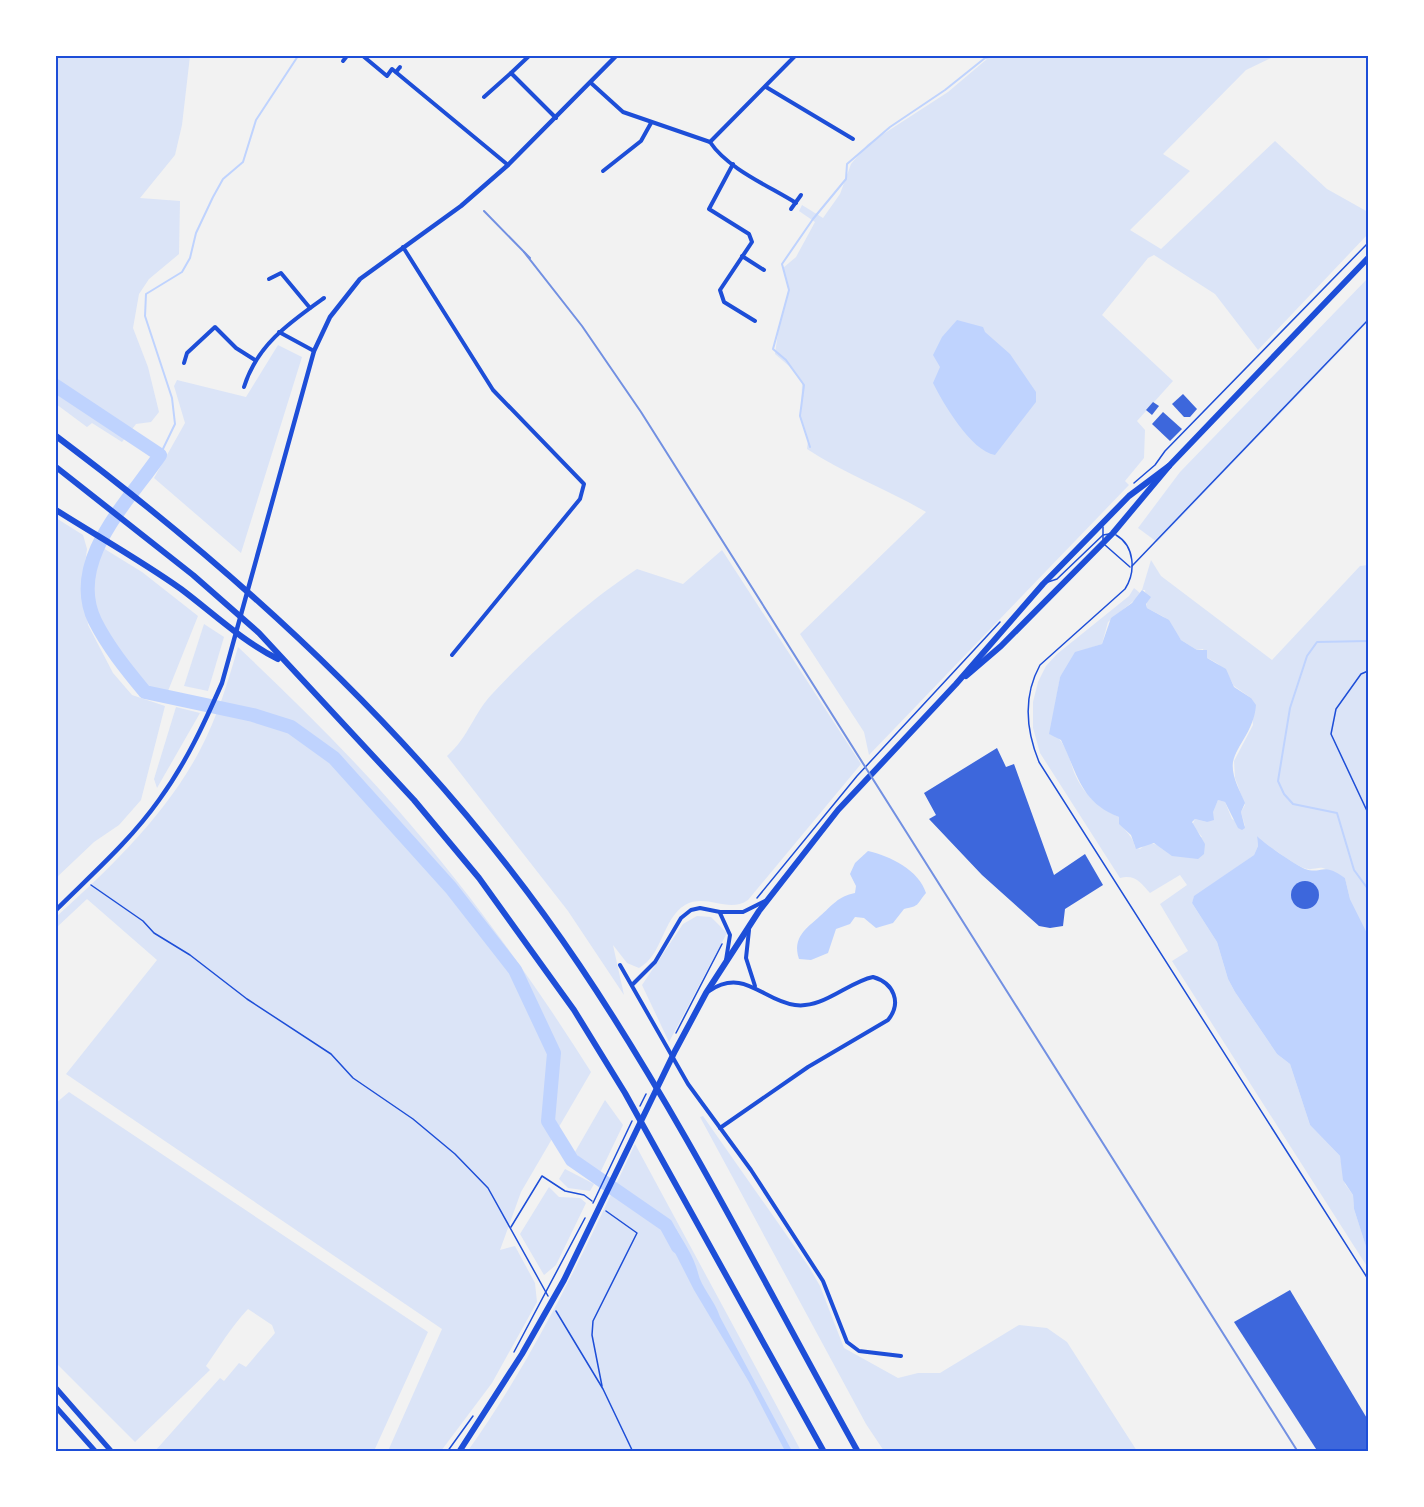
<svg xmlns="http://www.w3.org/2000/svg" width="1424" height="1507" font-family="Figtree,sans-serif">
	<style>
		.green { fill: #dbe4f7 }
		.water { fill: #bfd3fe; fill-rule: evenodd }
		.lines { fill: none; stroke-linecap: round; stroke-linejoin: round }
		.stream { stroke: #bfd3fe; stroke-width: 2 }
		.river { stroke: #bfd3fe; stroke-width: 14 }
		.building { fill: #3d67dc }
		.path { stroke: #1d4ed8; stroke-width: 1.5 }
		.service { stroke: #1d4ed8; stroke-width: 1.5 }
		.minor { stroke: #1d4ed8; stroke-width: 4 }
		.tertiary { stroke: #1d4ed8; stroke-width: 4.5 }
		.primary { stroke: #1d4ed8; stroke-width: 5 }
		.trunk { stroke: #1d4ed8; stroke-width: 6 }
		.motorway { stroke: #1d4ed8; stroke-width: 6 }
		.rail { stroke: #7290e2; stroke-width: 2 }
		.neatline { fill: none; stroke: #1d4ed8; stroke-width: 2 }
	</style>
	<rect width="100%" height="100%" fill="#f2f2f2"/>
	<g class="green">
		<path d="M56,56H190L182,125L175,155L140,198L180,201L179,254L149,279L139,294L133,328L148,367L159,412L151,422L136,424L122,442L92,423L87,427L56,404Z"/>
		<path d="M1004,56H1275L1246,70L1163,154L1190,171L1130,230L1161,249L1275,141L1327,189L1368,212V234L1258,350L1215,294L1154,255L1148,258L1102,315L1173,381L1137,421L1145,430L1144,458L1125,481L1129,485L869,755L864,732L800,634L926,512C887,489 845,474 807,449L808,441L801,419L802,383L789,366L775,354L779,326L789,291L783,268L796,257L815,222L799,211L802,205L823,218L840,194L851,164L868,144L948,92L987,59Z"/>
		<path d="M1368,278V322L1157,542L1138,528L1180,472Z"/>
		<path d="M278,345L302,357L241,553L154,478L185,423L174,386L177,380L246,397Z"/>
		<path d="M56,518L83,535L87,549L83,577L88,625L113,673L132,695L165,706L141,800L119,825L94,842L56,878Z"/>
		<path d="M103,548L142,572L198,616L168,691L148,687C125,662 85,616 92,579C94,569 100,558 103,548Z"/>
		<path d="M722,550L861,764L748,900C728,914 707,893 685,905C662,919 663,955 639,968L627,963L613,945L624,995L568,911L447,756C469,737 474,712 493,693C533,650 588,601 637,569L683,584Z"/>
		<path d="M1151,560L1161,576L1272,660L1360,566L1368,565V935L1350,899L1345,878C1338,875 1330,870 1323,868C1317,867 1311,871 1304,868C1295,865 1264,843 1257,836L1258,846L1254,855L1194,897L1192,903L1217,942L1228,979L1235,992L1277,1054L1290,1064L1310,1125L1340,1156L1345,1184L1353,1195L1354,1209L1368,1253V1268L1172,961L1188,951L1160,904L1187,885L1180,875L1150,893C1141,883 1135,874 1120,878L1040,753L1033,728V702L1038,682L1046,666L1057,654L1129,596L1134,588L1140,593L1137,598L1108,622L1102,644L1087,649L1060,677L1050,735H1055C1064,743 1068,753 1071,763C1078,789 1096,807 1119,817C1120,829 1133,834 1135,847L1140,849L1148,843L1159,845L1202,837L1192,825L1195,819L1207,822L1218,800L1225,802L1232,819L1245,826L1241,812L1245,805L1235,778L1234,761L1253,725L1251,698L1234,686C1227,672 1223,665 1207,658L1203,649L1197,650L1181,640L1164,617L1147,608L1145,590H1142Z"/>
		<path d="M204,624L224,637L208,691L184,686Z"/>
		<path d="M238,647C293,699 347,752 397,809C469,891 533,980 591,1072L521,1192L500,1250L515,1246L535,1283L537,1302L492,1383L441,1451H388L442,1329L66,1074L157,960L87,899L56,928V917C109,869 166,815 200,750C217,718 228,682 238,647Z"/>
		<path d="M176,707L200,713L157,788L154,779Z"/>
		<path d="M697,916L711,917L727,933L669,1042L642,985L683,924Z"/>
		<path d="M69,1092L428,1332L374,1451H155L220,1378L224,1381L239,1363L246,1367L275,1333L272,1325L248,1309C231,1327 220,1346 206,1366L210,1370L135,1442L56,1363V1103Z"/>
		<path d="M605,1100L623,1125L599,1175L589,1170L575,1152Z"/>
		<path d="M703,1116L809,1267L820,1286L844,1348L898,1378L918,1373H940L1019,1325L1047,1328L1067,1342L1137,1451H884L866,1424L700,1117Z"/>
		<path d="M635,1144L801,1451L467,1452C536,1355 585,1250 635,1144Z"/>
		<path d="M565,1169L594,1184L590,1191L568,1188L559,1179Z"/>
		<path d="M549,1187L559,1197L580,1198L586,1203L556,1265L544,1275L520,1234Z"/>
	</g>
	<g class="water">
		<path d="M957,320L983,327L985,332L1010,354L1036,392V402L995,455C971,451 943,403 933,383L940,367L933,355L942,337Z"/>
		<path d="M1142,590L1151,597L1146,604L1147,608L1169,620L1181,640L1197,650H1207V658L1226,669L1234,687L1251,698L1256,705C1254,731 1237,744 1233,762C1231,776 1240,791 1245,803L1241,812L1245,828L1242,830L1238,828L1225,802L1218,800L1213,812L1214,820L1207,822L1195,819L1192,822L1205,844L1204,854L1198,859L1172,856L1154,843L1136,849L1131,835L1119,824V817C1080,802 1078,774 1061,740L1049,734L1060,677L1075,652L1102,644L1111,618L1132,603Z"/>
		<path d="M1257,836C1264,843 1295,865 1305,869C1322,875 1322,861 1345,878L1350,899L1368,935V966L1366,975L1368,991V1253L1354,1209L1353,1195L1343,1180L1340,1156L1310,1125L1290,1064L1277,1054L1235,992L1228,979L1217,942L1192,903L1194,896L1254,855L1258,846ZM1300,883H1310L1317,890L1318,900L1310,908H1299L1292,900L1293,890Z"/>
		<path d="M868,851C890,856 919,870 926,893C915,906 921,905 904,909L893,923L876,928L864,918L855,917L850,924L836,929L828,953L811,960L799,959C792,937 806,929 820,916C832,906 838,896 855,893L856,886L850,874L855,863Z"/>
		<path d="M676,1229C685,1244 694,1257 698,1273C701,1287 715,1301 720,1317L792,1451H785L749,1382L694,1290L666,1235Z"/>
	</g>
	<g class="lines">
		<g class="stream">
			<path d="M810,447L800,416L804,385L786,360L773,349L789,290L782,264L813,219L846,179L847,164L890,127L945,90L985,58L1000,56"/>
			<path d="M160,455L175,424L172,398L145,316L146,294L182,272L190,258L196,233L213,197L223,179L243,162L256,120L298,56"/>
			<path d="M1368,641L1317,642L1307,656L1290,708L1278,781L1284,794L1293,804L1337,813L1354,870L1368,889"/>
		</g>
		<path class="river" d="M56,386L160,455C129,501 66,561 95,621C108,647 127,670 145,692L253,715L291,727L334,758L451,888L515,970L554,1053L548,1121L572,1160L666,1225L678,1247"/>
	</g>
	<g class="building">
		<path d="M1183,394L1197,409L1190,417H1184L1172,404Z"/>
		<path d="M1153,402L1159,406L1152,415L1146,410Z"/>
		<path d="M1163,412L1182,429L1170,441L1152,424Z"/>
		<path d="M997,748L1006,767L1014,764L1054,875L1085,854L1103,885L1065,909L1063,926L1050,928L1039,926L982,875L929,819L936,815L924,793Z"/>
		<circle cx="1305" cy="895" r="14"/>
		<path d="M1290,1290L1368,1420V1452H1318L1234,1322Z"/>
	</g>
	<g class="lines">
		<g class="path">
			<path d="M1134,483L1155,465L1165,451L1368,243"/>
			<path d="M1368,671L1361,674L1336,709L1331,734L1368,813"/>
			<path d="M91,885L143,921L154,933L190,955L247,999L331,1054L353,1078L413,1119L455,1154L488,1188L548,1296"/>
			<path d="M757,898L857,776L1000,622"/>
			<path d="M676,1033L722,944"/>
			<path d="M640,1106L646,1094"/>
			<path d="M593,1203L632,1121"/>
			<path d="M511,1227L542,1176L565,1191L584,1195L592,1201"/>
			<path d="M556,1311L603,1389L633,1452"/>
			<path d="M514,1352L585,1218"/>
			<path d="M602,1386L592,1335L593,1321L637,1233L606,1211"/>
			<path d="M447,1452L473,1416"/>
		</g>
		<g class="service">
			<path d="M1116,535C1135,546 1136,572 1125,589L1040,665C1023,696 1026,730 1039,762L1368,1279"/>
			<path d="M1103,541V527"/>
			<path d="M1105,545L1130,567"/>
			<path d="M1132,566L1368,320"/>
			<path d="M1048,582L1057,579L1103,535L1109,534"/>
		</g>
		<g class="minor">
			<path d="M363,56L387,76L392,69L508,165"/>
			<path d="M343,61L347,56"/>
			<path d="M396,72L400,67"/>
			<path d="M511,73L529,56"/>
			<path d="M591,83L623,112L710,142L795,56"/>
			<path d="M766,87L853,139"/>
			<path d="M484,97L511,73L556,118"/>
			<path d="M710,142C728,169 769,186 796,203"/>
			<path d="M733,164L709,209L749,234L752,242L720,290L724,302L755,321"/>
			<path d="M603,171L641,141L651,123"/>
			<path d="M791,209L801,195"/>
			<path d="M403,247L493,390L584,484L580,499L452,655"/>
			<path d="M742,256L764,270"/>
			<path d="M269,279L281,273L310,308"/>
			<path d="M279,332L314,351"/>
			<path d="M184,363L187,353L215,327L236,348L255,360"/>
			<path d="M244,387C257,345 289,323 324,298"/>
			<path d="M720,913L730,935L726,960"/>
			<path d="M749,930L746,958L755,986"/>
			<path d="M620,965L688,1084L751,1170L823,1281L847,1342L859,1351L901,1356"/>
			<path d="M632,985L655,962L681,918L691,910L700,908L720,912H743L765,901"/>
			<path d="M709,991C744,967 763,1001 795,1005C823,1009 848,982 873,977C894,983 902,1003 888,1020L808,1067L720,1128"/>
		</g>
		<path class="tertiary" d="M56,910C91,875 130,841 159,800C186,763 204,724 222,683L314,351L330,317L360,279L461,206L508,165L616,56"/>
		<g class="primary">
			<path d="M56,1388L112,1452"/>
			<path d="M56,1407L96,1452"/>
		</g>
		<g class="trunk">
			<path d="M966,676L1001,646L1113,533L1169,466L1368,258"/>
			<path d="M459,1452L522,1354L564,1280L675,1051L706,993L759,911L838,810L956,684L1043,584L1129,496L1169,466"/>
		</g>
		<g class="motorway">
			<path d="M56,436C256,586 440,757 580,966C684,1121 767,1289 858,1452"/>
			<path d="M56,467L193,575L259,633L414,800L479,878L574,1010L625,1093L824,1452"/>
			<path d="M56,510C97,536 140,560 181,589C213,613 242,641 278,659"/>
		</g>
		<g class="rail">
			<path d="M484,211L530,258"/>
			<path d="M524,252L582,326L641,412L1298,1452"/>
		</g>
	</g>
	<rect width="1424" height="1507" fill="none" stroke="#ffffff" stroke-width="114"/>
	<rect x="57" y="57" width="1310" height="1393" class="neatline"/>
</svg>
